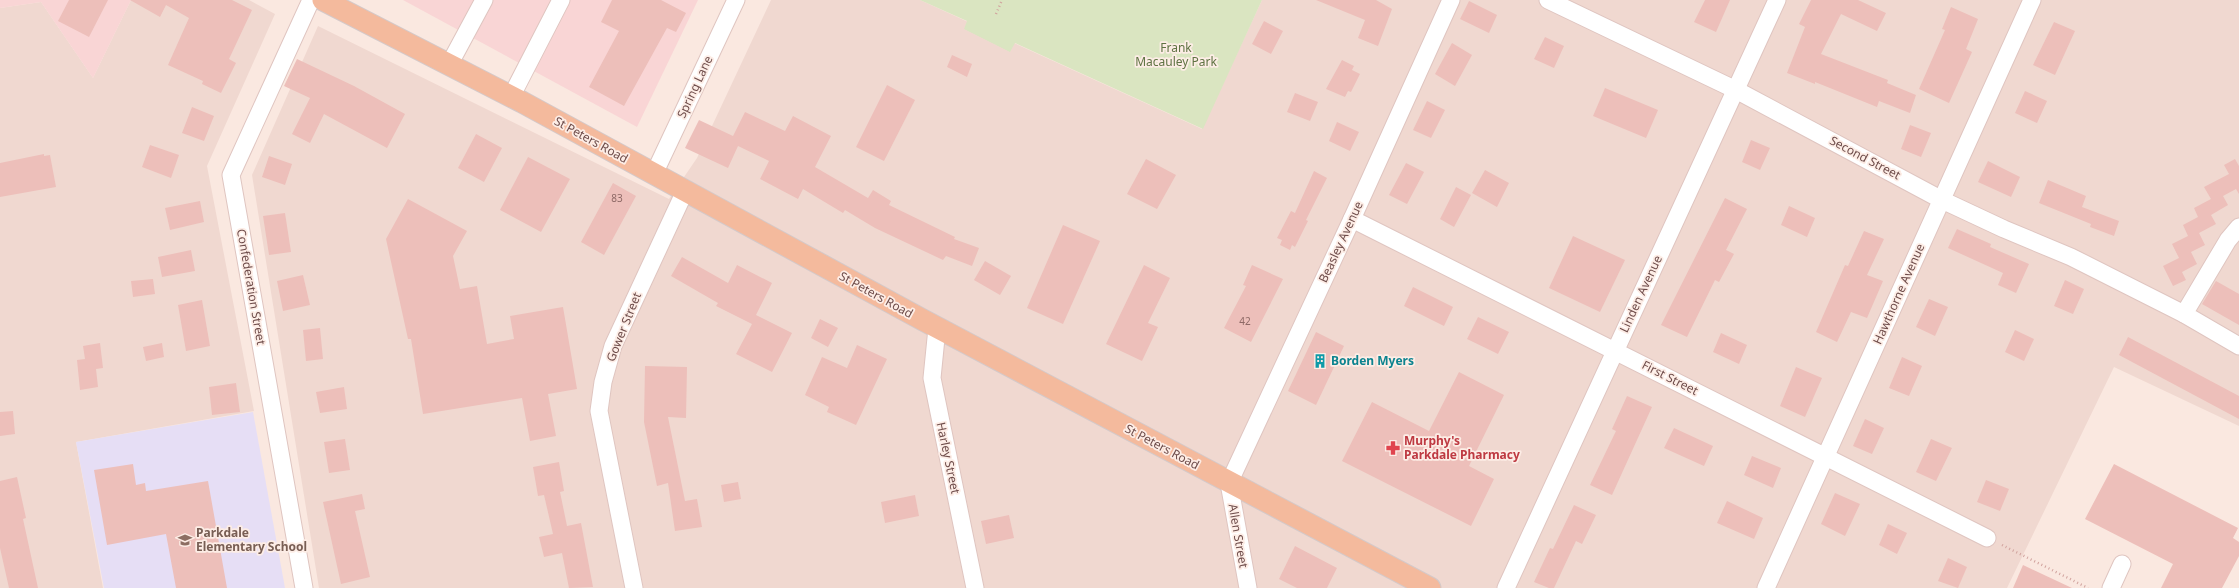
<svg xmlns="http://www.w3.org/2000/svg" width="2239" height="588" font-family="'Noto Sans',sans-serif">
	<style>
		.residential { fill: #f0d8d0 }
		.commercial { fill: #f9d5d5 }
		.education { fill: #e6def5 }
		.green { fill: #dae5c1 }
		.building { fill: #edbfba }
		.lines { fill: none; stroke-linecap: round; stroke-linejoin: round }
		.minor-casing { stroke: #dfc5c0; stroke-width: 19 }
		.major-casing { stroke: #d4c9c9; stroke-width: 23 }
		.path { stroke: #d1a39e; stroke-width: 2.5; stroke-dasharray: 1 3; stroke-linecap: butt }
		.minor { stroke: #fff; stroke-width: 17 }
		.major { stroke: #f4ba9d; stroke-width: 21 }
		.labels { text-anchor: middle; stroke-width: 3.5; stroke-linejoin: round; paint-order: stroke }
		.number-label { font-size: 10px; fill: #8e6966 }
		.park-label { font-size: 12px; fill: #5f7343; stroke: #fdede6 }
		.street-label { font-size: 12px; fill: #6e4c4a; stroke: #fdede6 }
		.culture-label { font-size: 12px; font-weight: bold; fill: #0d838f; stroke: #fdede6; text-anchor: start }
		.health-label { font-size: 12px; font-weight: bold; fill: #be3a42; stroke: #fdede6; text-anchor: start }
		.education-label { font-size: 12px; font-weight: bold; fill: #785e54; stroke: #fdede6; text-anchor: start }
	</style>
	<rect width="100%" height="100%" fill="#fae8e0"/>
	<g class="residential">
		<path d="M131,0H249L275,14L207,166L254,411L76,442L103,588H0V8L41,2L93,78Z"/>
		<path d="M771,0H920L1202,129L1262,0H2239V426L2114,367L2007,588H319L252,175L318,26L669,199L697,158Z"/>
	</g>
	<g class="commercial">
		<path d="M0,0H131L93,78L41,2L0,8Z"/>
		<path d="M403,0H698L637,127Z"/>
	</g>
	<path class="education" d="M253,412L285,588H104L76,442Z"/>
	<path class="green" d="M920,0H1262L1203,129L1015,43L1010,52L964,29L967,21Z"/>
	<g class="building">
		<path d="M69,0H108L89,37L58,21Z"/>
		<path d="M130,0H232L252,10L229,59L236,63L221,93L202,84L203,81L168,65L189,18L166,5L160,17Z"/>
		<path d="M612,0H661L686,13L676,32L667,28L624,106L589,87L619,31L601,22Z"/>
		<path d="M1316,0H1376L1392,9L1378,46L1358,38L1365,20Z"/>
		<path d="M1705,0H1730L1716,32L1694,22Z"/>
		<path d="M1811,0H1858L1886,13L1877,31L1841,14L1821,54L1888,80L1887,83L1916,95L1910,113L1879,101L1877,107L1815,82V84L1787,73L1805,27L1799,24Z"/>
		<path d="M1469,1L1497,15L1489,33L1460,19Z"/>
		<path d="M1951,7L1978,19L1966,49L1972,52L1949,103L1919,89L1945,30L1942,29Z"/>
		<path d="M1264,21L1283,31L1271,54L1252,44Z"/>
		<path d="M2054,22L2075,31L2055,75L2033,65Z"/>
		<path d="M1545,37L1564,46L1554,68L1534,59Z"/>
		<path d="M1452,43L1472,55L1455,86L1435,74Z"/>
		<path d="M952,55L972,64L967,77L947,67Z"/>
		<path d="M297,59L354,86L405,114L387,148L324,114L310,143L292,134L310,98L284,86Z"/>
		<path d="M1342,60L1354,66L1352,70L1360,74L1351,92L1348,91L1345,97L1326,89Z"/>
		<path d="M887,85L915,100L884,161L856,147Z"/>
		<path d="M1605,88L1658,110L1646,138L1593,116Z"/>
		<path d="M2025,91L2047,101L2037,123L2015,113Z"/>
		<path d="M1295,93L1318,102L1310,121L1287,112Z"/>
		<path d="M1427,101L1445,110L1431,138L1413,130Z"/>
		<path d="M192,107L214,116L204,141L182,133Z"/>
		<path d="M745,112L785,131L793,116L831,136L815,167L868,198L873,190L891,201L889,205L955,237L954,239L979,248L972,266L946,256L943,260L875,228L845,210L843,213L803,189L798,199L760,179L769,161L738,146L728,168L685,148L699,120L733,136Z"/>
		<path d="M1337,122L1359,132L1350,151L1329,141Z"/>
		<path d="M1910,125L1931,133L1921,157L1901,149Z"/>
		<path d="M476,134L502,148L484,182L458,168Z"/>
		<path d="M1751,140L1770,148L1760,170L1742,162Z"/>
		<path d="M150,145L179,155L171,178L142,167Z"/>
		<path d="M44,154V156L50,155L56,187L0,197V163Z"/>
		<path d="M269,156L292,164L285,185L262,177Z"/>
		<path d="M528,157L570,179L541,232L500,210Z"/>
		<path d="M1146,159L1176,175L1157,209L1127,194Z"/>
		<path d="M2235,159L2239,166V194L2236,189L2223,196L2228,205L2211,215L2216,224L2199,233L2205,245L2191,252L2197,264L2182,272L2186,280L2173,286L2163,266L2179,258L2172,244L2188,236L2183,225L2198,217L2194,208L2211,199L2204,187L2229,174L2224,165Z"/>
		<path d="M1988,161L2020,177L2011,197L1978,182Z"/>
		<path d="M1406,163L1424,172L1407,204L1389,195Z"/>
		<path d="M1485,170L1509,183L1497,207L1472,193Z"/>
		<path d="M1314,171L1327,178L1306,220L1308,221L1295,247L1292,245L1290,250L1280,245L1282,240L1277,238L1291,211L1295,213Z"/>
		<path d="M2048,180L2086,196L2082,207L2119,221L2114,236L2090,227L2091,224L2039,203Z"/>
		<path d="M613,183L636,196L604,255L581,242Z"/>
		<path d="M1456,187L1471,195L1454,227L1440,219Z"/>
		<path d="M1725,198L1747,209L1726,250L1734,254L1719,282L1715,280L1687,337L1661,325Z"/>
		<path d="M408,199L467,231L453,256L460,289L477,286L487,344L514,339L510,316L563,307L577,389L548,394L556,436L530,441L522,398L423,414L411,339H408L386,239Z"/>
		<path d="M200,201L204,222L170,230L165,208Z"/>
		<path d="M1789,206L1815,218L1807,237L1781,225Z"/>
		<path d="M285,213L291,252L269,255L263,216Z"/>
		<path d="M1063,225L1100,241L1063,324L1027,308Z"/>
		<path d="M1957,229L1991,244L1990,247L2029,264L2016,293L1998,285L2003,273L1948,248Z"/>
		<path d="M1864,231L1884,239L1867,275L1883,281L1867,318L1851,312L1837,342L1816,332L1845,265L1848,266Z"/>
		<path d="M1573,236L1625,260L1600,312L1549,288Z"/>
		<path d="M191,250L195,271L162,277L158,257Z"/>
		<path d="M682,257L728,283L737,265L772,283L756,315L792,333L772,372L736,354L752,324L716,306L718,303L671,276Z"/>
		<path d="M985,261L1011,276L1000,295L974,280Z"/>
		<path d="M1144,265L1170,278L1148,323L1158,327L1142,361L1106,344Z"/>
		<path d="M1252,265L1283,279L1251,342L1224,328L1246,286L1243,285Z"/>
		<path d="M303,275L310,305L283,311L277,281Z"/>
		<path d="M153,279L155,294L133,297L131,281Z"/>
		<path d="M2065,280L2084,289L2073,314L2054,306Z"/>
		<path d="M2216,281L2239,294V325L2202,304Z"/>
		<path d="M1413,287L1453,307L1444,326L1404,306Z"/>
		<path d="M1929,299L1948,307L1935,336L1916,327Z"/>
		<path d="M202,300L210,346L186,351L178,305Z"/>
		<path d="M1478,317L1509,332L1498,354L1467,339Z"/>
		<path d="M820,319L838,328L828,347L811,338Z"/>
		<path d="M320,328L323,359L306,361L303,330Z"/>
		<path d="M2015,330L2034,339L2024,361L2005,352Z"/>
		<path d="M1316,332L1344,346L1316,405L1288,391Z"/>
		<path d="M1721,333L1747,345L1739,364L1713,352Z"/>
		<path d="M2128,337L2239,396V419L2119,355Z"/>
		<path d="M100,343L103,368L96,369L98,387L80,390L77,360L85,359L83,346Z"/>
		<path d="M162,343L164,357L146,361L143,347Z"/>
		<path d="M857,345L887,359L856,425L827,412L829,407L805,395L822,357L847,368Z"/>
		<path d="M1902,357L1922,366L1909,396L1889,388Z"/>
		<path d="M645,366L687,367L686,418L668,417L685,501L697,499L702,527L675,531L668,483L657,486L644,422Z"/>
		<path d="M1796,367L1822,378L1805,417L1780,406Z"/>
		<path d="M1459,372L1504,395L1469,466L1494,479L1471,526L1342,461L1372,402L1429,431Z"/>
		<path d="M236,383L240,412L212,415L209,387Z"/>
		<path d="M344,387L347,409L320,413L316,392Z"/>
		<path d="M1627,396L1652,407L1612,495L1590,485L1616,431L1612,429Z"/>
		<path d="M13,411L15,434L0,436V412Z"/>
		<path d="M1865,419L1884,428L1872,454L1853,446Z"/>
		<path d="M1674,428L1713,446L1704,466L1664,448Z"/>
		<path d="M345,439L350,470L329,473L324,442Z"/>
		<path d="M1931,439L1952,448L1936,481L1916,472Z"/>
		<path d="M1752,456L1781,468L1773,488L1744,475Z"/>
		<path d="M559,462L564,491L560,492L567,526L581,523L593,587L569,588L562,553L544,557L539,537L553,534L544,495L538,496L533,467Z"/>
		<path d="M133,464L136,485L145,483L146,491L208,481L227,588H176L166,534L107,545L94,470Z"/>
		<path d="M2114,464L2238,528L2233,538L2239,542V556L2222,588H2161L2173,564L2085,519Z"/>
		<path d="M17,477L26,518L23,519L38,588H9L0,548V481Z"/>
		<path d="M1986,480L2009,489L2000,511L1977,502Z"/>
		<path d="M738,482L741,499L724,502L721,485Z"/>
		<path d="M1835,493L1860,504L1845,536L1821,524Z"/>
		<path d="M362,494L365,509L355,511L370,577L341,584L323,502Z"/>
		<path d="M915,495L919,516L885,523L881,502Z"/>
		<path d="M1727,501L1763,518L1754,539L1717,523Z"/>
		<path d="M1574,505L1596,515L1582,544L1576,541L1554,588H1549L1534,582L1550,548L1553,549Z"/>
		<path d="M1009,515L1014,538L986,544L981,521Z"/>
		<path d="M1888,524L1907,533L1897,554L1879,545Z"/>
		<path d="M1295,546L1337,568L1327,588H1297L1279,579Z"/>
		<path d="M1948,558L1967,567L1958,588L1938,581Z"/>
		<path d="M2023,565L2072,588H2013Z"/>
	</g>
	<g class="lines">
		<defs>
			<g id="minor">
				<path d="M1548,0L1736,90L1942,200L2004,229L2071,257L2184,314"/>
				<path d="M449,65L484,0"/>
				<path d="M511,97L561,0"/>
				<path d="M654,174L736,0"/>
				<path d="M1352,219L1987,538"/>
				<path d="M2239,227L2228,240L2184,314L2239,346"/>
				<path d="M937,328L932,378L975,588"/>
				<path d="M304,588L231,175L311,0"/>
				<path d="M634,588L599,411L603,382L613,346L685,191"/>
				<path d="M1248,588L1229,483L1352,219L1451,0"/>
				<path d="M1506,588L1777,0"/>
				<path d="M1766,588L2032,0"/>
				<path d="M2111,588L2122,564"/>
			</g>
			<path id="major" d="M323,0L522,102L923,320L1430,588"/>
		</defs>
		<use href="#minor" class="minor-casing"/>
		<use href="#major" class="major-casing"/>
		<g class="path">
			<path d="M996,14L1002,0"/>
			<path d="M2002,545L2088,588"/>
		</g>
		<use href="#minor" class="minor"/>
		<use href="#major" class="major"/>
	</g>
	<defs>
		<symbol id="building-bare" viewBox="-9 -9 18 18"><path d="M-4-6H4V6H1V3H-1V6H-4ZM-2.5-4.3h1.7v1.8h-1.7ZM.8-4.3h1.7v1.8H.8ZM-2.5-1h1.7V.8h-1.7ZM.8-1h1.7V.8H.8Z" fill="#0f9aa8" stroke="#fdede6" stroke-width="2.5" paint-order="stroke"/></symbol>
		<symbol id="pharmacy-bare" viewBox="-9 -9 18 18"><path d="M-2-6h4v4h4v4h-4v4h-4v-4h-4v-4h4Z" fill="#e0444e" stroke="#fdede6" stroke-width="2.5" paint-order="stroke"/></symbol>
		<symbol id="school-bare" viewBox="-9 -9 18 18"><path d="M0-5L7-2L0 1L-7-2ZM-4 1L0 2.5L4 1V4Q0 6-4 4Z" fill="#8d6e63" stroke="#fdede6" stroke-width="2.5" paint-order="stroke"/></symbol>
	</defs>
	<g fill-rule="evenodd">
		<use href="#building-bare" x="1310" y="351" width="20" height="20"/>
		<use href="#pharmacy-bare" x="1383" y="438" width="20" height="20"/>
		<use href="#school-bare" x="175" y="530" width="20" height="20"/>
	</g>
	<g class="labels">
		<g class="number-label">
			<text x="617" y="202">83</text>
			<text x="1245" y="325">42</text>
		</g>
		<g class="park-label">
			<text x="1176" y="52">Frank<tspan x="1176" dy="14">Macauley Park</tspan></text>
		</g>
		<g class="street-label">
			<text transform="translate(695 87) rotate(-65)" y="4">Spring Lane</text>
			<text transform="translate(591 140) rotate(29)" y="4">St Peters Road</text>
			<text transform="translate(1865 158) rotate(28)" y="4">Second Street</text>
			<text transform="translate(1341 242) rotate(-65)" y="4">Beasley Avenue</text>
			<text transform="translate(251 287) rotate(80)" y="4">Confederation Street</text>
			<text transform="translate(1641 294) rotate(-65)" y="4">Linden Avenue</text>
			<text transform="translate(1899 294) rotate(-66)" y="4">Hawthorne Avenue</text>
			<text transform="translate(876 295) rotate(29)" y="4">St Peters Road</text>
			<text transform="translate(624 327) rotate(-68)" y="4">Gower Street</text>
			<text transform="translate(1670 378) rotate(27)" y="4">First Street</text>
			<text transform="translate(1162 447) rotate(28)" y="4">St Peters Road</text>
			<text transform="translate(948 458) rotate(78)" y="4">Harley Street</text>
			<text transform="translate(1238 536) rotate(80)" y="4">Allen Street</text>
		</g>
		<g class="culture-label">
			<text x="1331" y="365">Borden Myers</text>
		</g>
		<g class="health-label">
			<text x="1404" y="445">Murphy's<tspan x="1404" dy="14">Parkdale Pharmacy</tspan></text>
		</g>
		<g class="education-label">
			<text x="196" y="537">Parkdale<tspan x="196" dy="14">Elementary School</tspan></text>
		</g>
	</g>
</svg>
